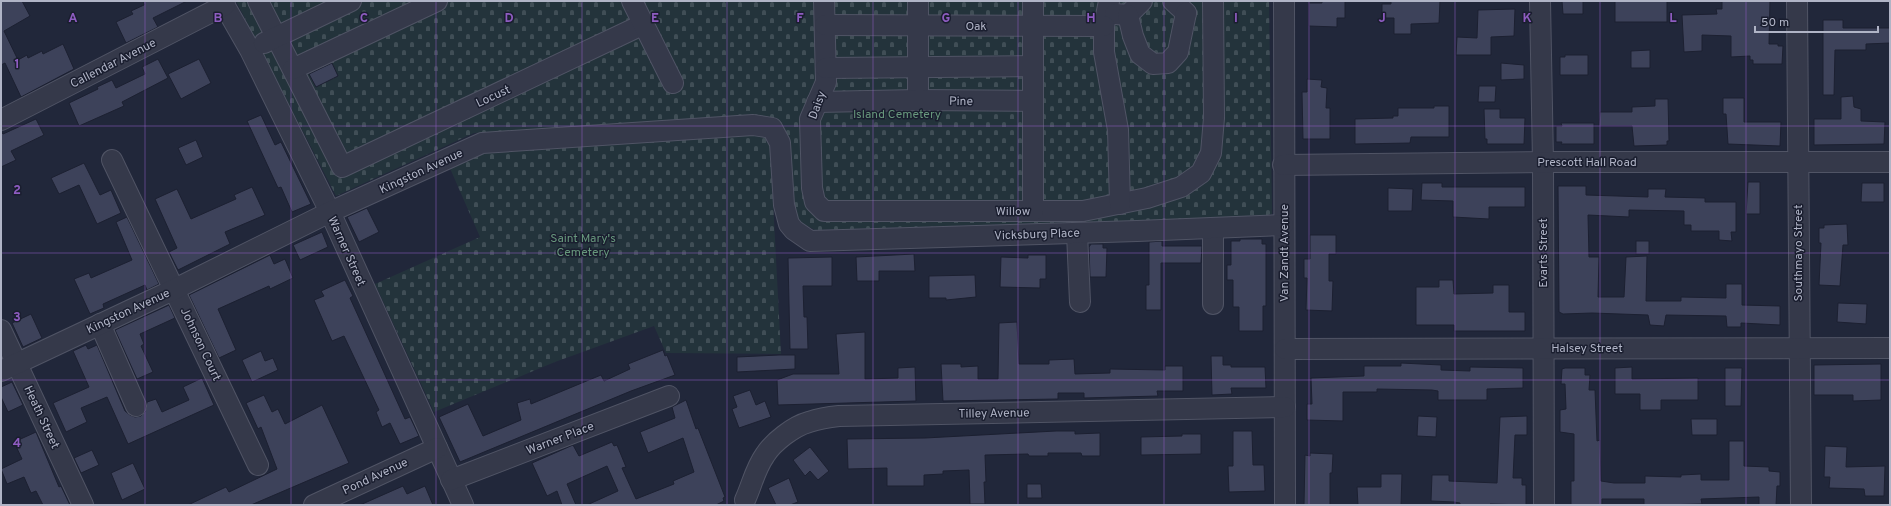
<svg xmlns="http://www.w3.org/2000/svg" width="1891" height="506" font-family="Overpass,sans-serif">
	<style>
		.cemetery { fill: url(#cemetery-stones) }
		.building { fill: #3d425a; stroke: #1c2031 }
		.lines { fill: none; stroke-linecap: round; stroke-linejoin: round }
		.minor-casing { stroke: #505465; stroke-width: 22 }
		.minor { stroke: #35394a; stroke-width: 20 }
		.grid { fill: none; stroke: #8e5cc1; stroke-width: 1; stroke-opacity: 0.55 }
		.labels { text-anchor: middle; stroke-width: 3; stroke-linejoin: round; paint-order: stroke }
		.street-label { font-size: 12px; fill: #b0b4c6; stroke: #1a1e2f }
		.park-label { font-size: 12px; fill: #67977c; stroke: #1a1e2f }
		.grid-label { font-size: 13px; text-anchor: middle; font-weight: bold; fill: #8e5cc1; stroke: #1a1e2f; stroke-width: 3; stroke-linejoin: round; paint-order: stroke }
	</style>
	<defs>
		<pattern id="cemetery-stones" width="16" height="16" patternUnits="userSpaceOnUse"><rect width="16" height="16" fill="#23333b"/><path d="M2 7V4a2 2 0 0 1 4 0v3zM10 15v-3a2 2 0 0 1 4 0v3z" fill="#404e56"/></pattern>
	</defs>
	<rect width="100%" height="100%" fill="#21273a"/>
	<g class="cemetery">
		<path d="M236,1H1269L1272,214L1259,217L815,230L801,223L795,214L785,135L779,120L763,116L474,133L336,196Z"/>
		<path d="M753,132L764,134L770,143L781,354L666,353L654,326L555,362L434,412L375,284L480,237L449,166L485,150Z"/>
	</g>
	<g class="building">
		<path d="M1,1H22L30,16L4,31L18,60L27,55L28,58L42,51L43,54L63,44L74,69L21,97L5,63L1,65Z"/>
		<path d="M143,1H187L153,18L158,27L126,43L116,22L133,14L131,11L144,5Z"/>
		<path d="M1322,1H1345V18H1337V27L1309,26V3H1322Z"/>
		<path d="M1391,1H1440L1439,23L1411,24V34H1394V18H1382V4H1391Z"/>
		<path d="M1562,1H1583V14H1563Z"/>
		<rect x="1615" y="1" width="52" height="21"/>
		<path d="M1722,1H1770L1769,44H1778V46H1783L1782,64H1753V60H1750V56L1731,57V36L1702,35V51L1684,52L1682,15L1717,14L1716,9H1722Z"/>
		<path d="M1515,9L1514,36L1491,37V55H1456L1457,37L1477,38L1478,10Z"/>
		<path d="M1823,20H1843V28H1890V43L1866,44V50H1835L1834,95H1823Z"/>
		<path d="M1650,50V68H1631V51Z"/>
		<path d="M1565,55H1588V75H1560V57H1565Z"/>
		<path d="M158,59L168,78L122,102L124,106L79,126L69,103L98,89L97,87L112,80L116,88L145,74L142,67Z"/>
		<path d="M199,59L211,83L181,99L168,74Z"/>
		<path d="M332,63L338,76L316,87L309,74Z"/>
		<path d="M1501,63L1524,65V79L1501,80Z"/>
		<path d="M1307,79L1322,80L1321,87L1327,88L1326,108H1330V139H1303L1302,92H1307Z"/>
		<path d="M1479,86H1496L1495,102H1478Z"/>
		<path d="M1853,96L1854,107L1861,109V121L1885,122L1884,144L1814,145V119H1841V97Z"/>
		<path d="M1723,98H1744V122H1781L1780,146L1728,144L1726,114H1723Z"/>
		<path d="M1655,99H1668L1669,141H1667V145L1634,146L1632,126H1599L1600,112H1632V107L1655,106Z"/>
		<path d="M1434,106H1449V137H1411L1410,143L1355,144V119L1393,118V116H1398V108H1434Z"/>
		<path d="M1484,109H1500V118H1525L1524,144H1487V139H1485Z"/>
		<path d="M261,115L275,145L281,142L311,204L292,212L281,187L278,188L247,121Z"/>
		<path d="M36,119L44,135L11,151L16,160L1,167V131L3,134Z"/>
		<path d="M1561,123H1594V144H1561L1562,142H1556V126H1562Z"/>
		<path d="M196,140L203,157L186,165L178,148Z"/>
		<path d="M84,163L100,195L111,190L121,213L97,224L79,185L59,194L51,178Z"/>
		<path d="M1748,182H1760V214H1746Z"/>
		<path d="M1422,183H1442V187H1525V207H1489V219L1453,217V201L1421,200Z"/>
		<path d="M1862,183H1884V202H1861Z"/>
		<path d="M1558,186H1586V195L1648,197V189H1666L1665,197L1705,198V202H1736V232H1731L1732,241L1719,240V231H1691V225H1684V211L1629,210V217L1588,215L1589,257H1599L1598,297H1624L1626,257L1647,256L1646,301H1681V297L1726,298V284H1742V305L1780,306V325L1741,323V327H1727L1726,316L1666,315L1664,326L1650,325L1648,315L1592,313L1563,314L1559,312Z"/>
		<path d="M252,187L265,215L225,232L230,244L178,270L169,252L177,248L155,199L177,189L191,219L236,199L234,195Z"/>
		<path d="M1388,188L1413,189L1412,211H1388Z"/>
		<path d="M367,208L379,232L359,242L347,217Z"/>
		<path d="M127,217L159,284L147,290L145,285L103,304L104,308L90,314L74,279L89,273L91,278L132,260L116,222Z"/>
		<path d="M1847,224L1848,245H1843L1840,286L1819,285L1821,243H1819V228H1824V225Z"/>
		<path d="M322,232L328,247L300,260L293,245Z"/>
		<path d="M1310,235H1336V254H1329V281H1333L1332,311L1306,310L1307,278H1304V259H1310Z"/>
		<path d="M1240,239H1262V244H1266V306H1263V331H1239V307H1233V280H1227V265H1231V241H1240Z"/>
		<path d="M1162,241V246H1202L1201,263H1161V310H1146V285H1149V242Z"/>
		<rect x="1636" y="241" width="13" height="13"/>
		<path d="M1091,244H1103V248H1107L1106,277H1090L1089,247Z"/>
		<path d="M914,254L915,271H879V281H857L856,257Z"/>
		<path d="M270,255L274,264L285,259L293,278L270,289L269,286L218,309L236,350L219,358L189,295Z"/>
		<path d="M1028,255H1046V279H1040V288L1000,287L1001,257L1028,258Z"/>
		<path d="M832,257V286H803L804,317H807L808,349H790L788,258Z"/>
		<path d="M975,275L976,297L946,300V298H929V276Z"/>
		<path d="M345,280L353,296L350,298L405,419L410,417L419,436L400,444L390,423L382,427L376,412L379,410L344,336L332,341L314,300L324,296L321,291Z"/>
		<path d="M1439,280H1453L1454,294L1493,293V285H1509V312H1525V331H1454V325H1416V287H1439Z"/>
		<path d="M1838,303L1867,304L1866,324L1837,322Z"/>
		<path d="M169,305L175,318L140,334L144,344L141,346L153,372L137,379L115,330Z"/>
		<path d="M31,314L42,338L23,347L12,323Z"/>
		<path d="M1017,322L1019,364H1049V360L1074,359L1075,374L1110,373V369L1165,370V366H1183V391H1157L1158,396L1084,398V393H1058V399L943,401L941,364H961V367L978,366V379H998L999,323Z"/>
		<path d="M865,332V379L898,378V368L915,367L916,401L778,405L777,380L793,374H839L836,334Z"/>
		<path d="M86,345L88,349L97,345L125,411L130,415L135,417L141,416L145,412L147,402L156,399L162,412L189,400L183,387L202,378L214,405L128,444L107,397L81,408L87,422L66,432L53,403L89,387L73,351Z"/>
		<path d="M663,350L665,356L667,355L675,375L631,391L460,462L439,417L468,404L483,436L521,420L517,403L530,399L531,404L601,375L604,381L630,369L628,364Z"/>
		<path d="M261,351L265,361L273,358L278,370L252,382L242,360Z"/>
		<path d="M779,355H795V369L737,372V357Z"/>
		<path d="M1211,356H1223V365H1231V367H1265L1266,388H1231L1232,394L1212,395Z"/>
		<path d="M1401,363L1441,365V370L1470,371V367L1523,368V388L1487,389V400H1438V391L1432,390L1377,389V392H1343V421L1307,420V404H1312L1311,378L1364,376V366H1401Z"/>
		<path d="M1881,364V400L1853,401V395H1814V365Z"/>
		<path d="M1632,367V379L1698,378V400H1661V410H1640V394H1615V368Z"/>
		<path d="M1565,368H1585V375H1590L1589,390H1595L1597,441L1600,440L1601,481L1614,483H1645V476L1681,477V475L1701,474V480H1729V441H1744V466L1769,467V471L1780,472V486H1777L1776,505H1759V497L1701,499L1702,504L1659,505H1644V499H1602V505H1571V481H1574V434L1560,432V410L1566,409L1565,384H1561L1562,369Z"/>
		<path d="M1725,368H1742L1741,406H1725Z"/>
		<path d="M12,382L23,405L8,412L1,397V387Z"/>
		<path d="M750,390L756,405L765,401L771,417L739,428L732,409L737,407L733,396Z"/>
		<path d="M264,395L272,412L278,409L285,424L322,405L349,463L251,505H188L226,487L229,492L277,469L261,427L258,429L246,403Z"/>
		<path d="M686,400L696,429L698,428L725,497L723,498L724,501L716,505H587L618,491L607,466L567,484L576,505H562L557,491L547,496L532,463L573,445L579,456L612,442L614,446L617,445L626,467L622,468L636,499L674,484L673,481L694,472L683,438L648,453L640,432L675,418L672,407Z"/>
		<path d="M1418,416L1437,417L1436,437L1417,436Z"/>
		<path d="M1527,416V435H1515L1513,478H1522V485H1526V505L1490,504V505H1460V503L1454,502L1431,501L1432,475H1449V481L1497,483L1500,417Z"/>
		<path d="M1691,419H1717V435H1692Z"/>
		<path d="M1056,431H1075V434L1100,433V456H1082L1081,453H1048V456H1029L1028,454L985,455L986,482H984L985,504H970L969,470L943,471V474L924,475V486H887V468L848,469L847,439L925,438Z"/>
		<path d="M1233,431H1252L1253,465H1264L1265,491L1229,492L1228,466H1233Z"/>
		<path d="M36,432L59,487L61,486L70,505H43L36,491L31,493L24,477L7,484L1,469L22,459L14,442Z"/>
		<path d="M1182,434H1201V454L1141,455V437L1182,436Z"/>
		<path d="M1825,446L1847,447L1846,467L1885,466L1884,496H1865L1864,489L1829,488L1830,477H1824Z"/>
		<path d="M810,447L829,471L818,480L810,471L805,476L793,460Z"/>
		<path d="M92,450L99,465L81,473L74,458Z"/>
		<path d="M1310,453L1333,454L1332,473H1330V505H1304L1305,455L1310,456Z"/>
		<path d="M133,463L145,489L122,500L111,473Z"/>
		<path d="M1381,474H1402L1401,505H1358L1357,487H1381Z"/>
		<path d="M789,478L798,502L790,505H776L768,488Z"/>
		<path d="M1027,484H1041L1042,498H1027Z"/>
		<path d="M403,486L407,494L425,486L433,505H360Z"/>
	</g>
	<g class="lines">
		<defs>
			<g id="minor">
				<path d="M222,1L250,50L330,212L463,505"/>
				<path d="M258,1L342,167L644,24"/>
				<path d="M632,1L673,83"/>
				<path d="M824,1L826,82L810,119L812,188L815,202L824,211H1083L1147,198L1181,187L1201,173L1211,153L1214,118L1213,1"/>
				<path d="M1109,1L1104,26V52L1118,130L1120,204"/>
				<path d="M1173,1L1186,13"/>
				<path d="M1284,1L1285,505"/>
				<path d="M1540,1L1543,162L1544,505"/>
				<path d="M1797,1L1801,505"/>
				<path d="M1115,14L1128,15L1142,1"/>
				<path d="M1128,15L1133,36L1140,54L1153,64L1168,63L1178,52L1186,13"/>
				<path d="M825,25L1104,26"/>
				<path d="M264,43L351,1"/>
				<path d="M826,68L1033,66"/>
				<path d="M293,69L437,1"/>
				<path d="M918,100V1"/>
				<path d="M817,102L918,100L1033,101"/>
				<path d="M1,120L225,5"/>
				<path d="M112,160L258,465"/>
				<path d="M1283,165L1554,162H1890"/>
				<path d="M1033,211V1"/>
				<path d="M1213,228V304"/>
				<path d="M1077,233L1080,302"/>
				<path d="M100,324L136,406"/>
				<path d="M1,330L83,505"/>
				<path d="M1285,349L1890,348"/>
				<path d="M1,371L175,289L330,212L482,143L753,125L772,128L780,143L784,205L789,224L794,230L810,241L1137,231L1283,225"/>
				<path d="M451,480L669,396"/>
				<path d="M745,500C752,485 755,469 765,455C773,442 794,426 809,422C818,419 829,417 839,416L1285,407"/>
				<path d="M314,505L437,448"/>
			</g>
		</defs>
		<use href="#minor" class="minor-casing"/>
		<use href="#minor" class="minor"/>
	</g>
	<path class="grid" d="M145,1V505M291,1V505M436,1V505M582,1V505M727,1V505M873,1V505M1018,1V505M1164,1V505M1309,1V505M1455,1V505M1600,1V505M1746,1V505M1,126H1890M1,253H1890M1,380H1890"/>
	<g class="labels">
		<g class="street-label">
			<text x="976" y="30">Oak</text>
			<text transform="translate(113 63) rotate(-27)" y="4">Callendar Avenue</text>
			<text transform="translate(493 96) rotate(-25)" y="4">Locust</text>
			<text transform="translate(961 101) rotate(1)" y="4">Pine</text>
			<text transform="translate(817 105) rotate(-70)" y="4">Daisy</text>
			<text x="1587" y="166">Prescott Hall Road</text>
			<text transform="translate(421 171) rotate(-25)" y="4">Kingston Avenue</text>
			<text x="1013" y="215">Willow</text>
			<text transform="translate(1037 234) rotate(-2)" y="4">Vicksburg Place</text>
			<text transform="translate(347 251) rotate(66)" y="4">Warner Street</text>
			<text transform="translate(1284 253) rotate(-90)" y="4">Van Zandt Avenue</text>
			<text transform="translate(1543 253) rotate(-90)" y="4">Evarts Street</text>
			<text transform="translate(1798 253) rotate(-90)" y="4">Southmayo Street</text>
			<text transform="translate(128 311) rotate(-25)" y="4">Kingston Avenue</text>
			<text transform="translate(201 344) rotate(65)" y="4">Johnson Court</text>
			<text x="1587" y="352">Halsey Street</text>
			<text transform="translate(994 413) rotate(-1)" y="4">Tilley Avenue</text>
			<text transform="translate(42 417) rotate(65)" y="4">Heath Street</text>
			<text transform="translate(560 438) rotate(-21)" y="4">Warner Place</text>
			<text transform="translate(375 476) rotate(-25)" y="4">Pond Avenue</text>
		</g>
		<g class="park-label">
			<text x="897" y="118">Island Cemetery</text>
			<text x="583" y="242">Saint Mary's<tspan x="583" dy="14">Cemetery</tspan></text>
		</g>
	</g>
	<g class="grid-label">
		<text x="73" y="22">A</text>
		<text x="218" y="22">B</text>
		<text x="364" y="22">C</text>
		<text x="509" y="22">D</text>
		<text x="655" y="22">E</text>
		<text x="800" y="22">F</text>
		<text x="946" y="22">G</text>
		<text x="1091" y="22">H</text>
		<text x="1236" y="22">I</text>
		<text x="1382" y="22">J</text>
		<text x="1527" y="22">K</text>
		<text x="1673" y="22">L</text>
		<text x="17" y="68">1</text>
		<text x="17" y="194">2</text>
		<text x="17" y="321">3</text>
		<text x="17" y="447">4</text>
	</g>
	<rect width="1891" height="506" fill="none" stroke="#b0b4c6" stroke-width="4"/>
	<path d="M1755 26v6h123v-6" fill="none" stroke="#b0b4c6" stroke-width="2"/>
	<text x="1761" y="26" font-size="12" fill="#b0b4c6" stroke="#1a1e2f" stroke-width="3" paint-order="stroke">50 m</text>
</svg>
